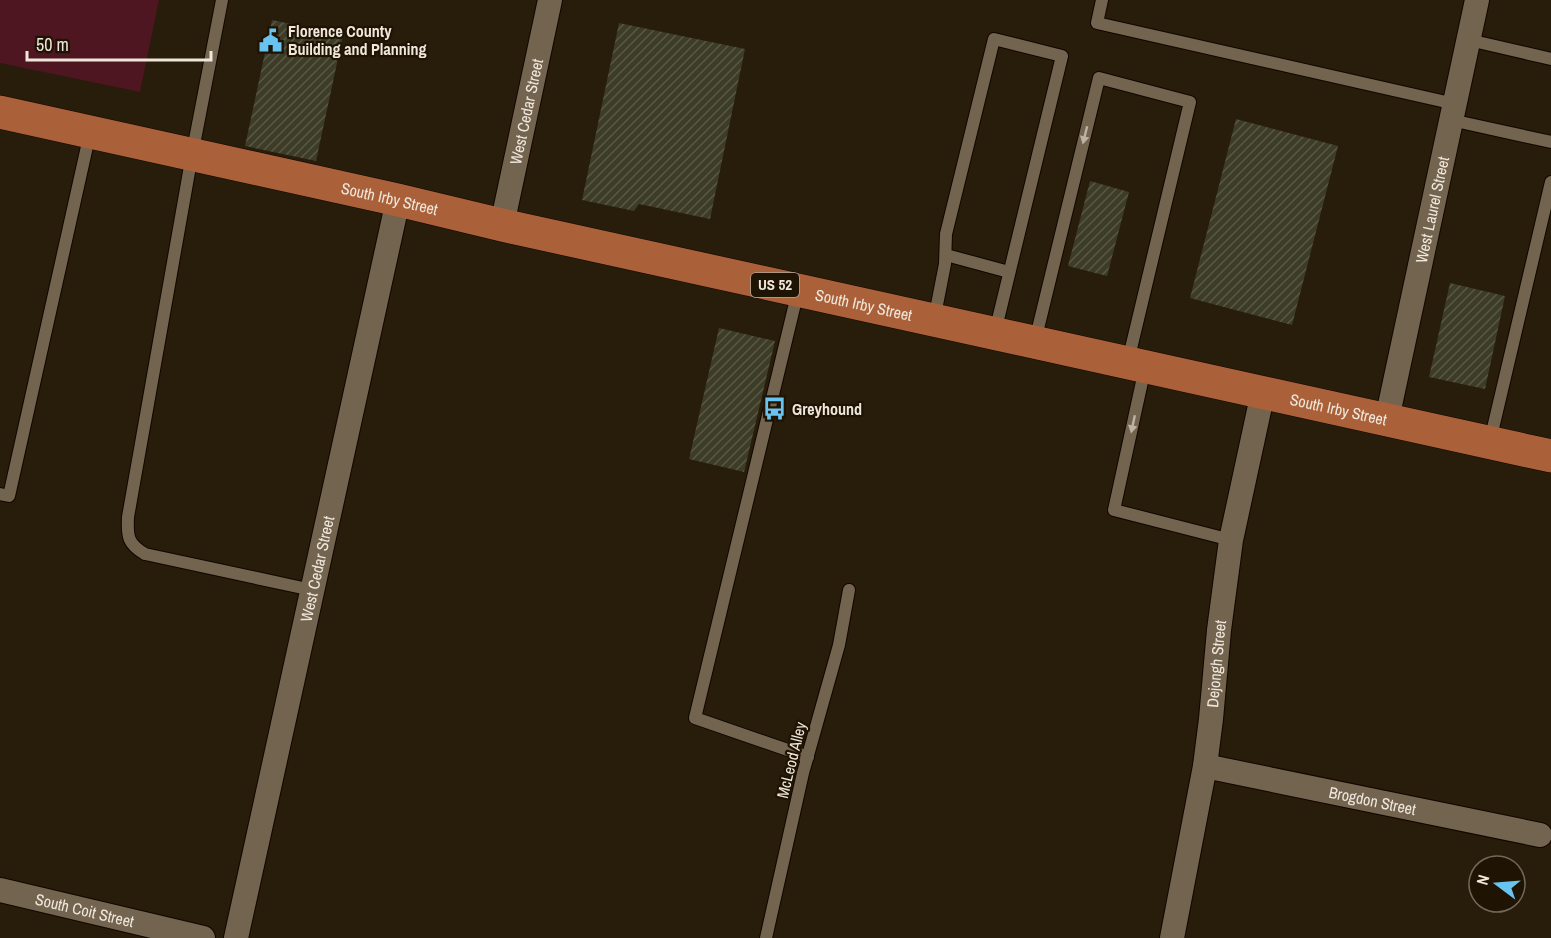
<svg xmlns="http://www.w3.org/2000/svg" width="1551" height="938" font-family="'Archivo Narrow',sans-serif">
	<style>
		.grass { fill: #4d1621 }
		.building { fill: url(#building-hatch) }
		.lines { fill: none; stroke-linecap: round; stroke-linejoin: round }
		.service-casing { stroke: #110600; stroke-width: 14 }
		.minor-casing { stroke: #110600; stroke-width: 26 }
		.primary-casing { stroke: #110600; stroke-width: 34 }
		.service { stroke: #736450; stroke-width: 12 }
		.minor { stroke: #736450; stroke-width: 24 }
		.primary { stroke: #aa613a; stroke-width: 33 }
		.oneway { fill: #bdb3a3 }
		.labels { text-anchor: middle; stroke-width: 4.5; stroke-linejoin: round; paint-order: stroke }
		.shield { fill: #1f1303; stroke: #b1a79a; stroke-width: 1.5 }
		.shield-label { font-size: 15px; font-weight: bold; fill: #efe7db }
		.poi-label { font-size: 16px; font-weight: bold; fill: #efe7db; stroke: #1f1303; text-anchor: start }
		.street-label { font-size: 16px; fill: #efe7db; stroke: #1f1303 }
	</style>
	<defs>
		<pattern id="building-hatch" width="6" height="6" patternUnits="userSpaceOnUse" patternTransform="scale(1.5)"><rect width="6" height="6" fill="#3d3c26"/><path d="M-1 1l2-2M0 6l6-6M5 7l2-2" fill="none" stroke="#595845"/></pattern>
	</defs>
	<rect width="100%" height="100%" fill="#281c0a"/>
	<path class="grass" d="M0,0H159L140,92L0,63Z"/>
	<g class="building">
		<path d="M272,20L343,35L316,161L245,146Z"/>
		<path d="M619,23L745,49L710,219L639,204L634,211L582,200Z"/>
		<path d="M1236,119L1338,146L1292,325L1190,298Z"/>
		<path d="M1090,181L1129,192L1107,276L1068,266Z"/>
		<path d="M1450,283L1505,296L1485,389L1429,377Z"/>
		<path d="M719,328L775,341L744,472L689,459Z"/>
	</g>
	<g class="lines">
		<defs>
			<g id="service">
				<path d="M222,0L192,155L128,517C127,537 128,544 145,554L312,590"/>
				<path d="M1102,0L1097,23L1455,104"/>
				<path d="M1469,40L1551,59"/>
				<path d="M1451,120L1551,142"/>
				<path d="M946,255L1009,272"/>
				<path d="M798,291L695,718L808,757"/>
				<path d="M934,320L945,264L946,234L994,39L1062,56L995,332"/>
				<path d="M1035,341L1099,78L1190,102L1128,361"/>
				<path d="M1145,368L1114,510L1231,540"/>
				<path d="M1490,441L1551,182"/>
				<path d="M0,494L9,496L90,133"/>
				<path d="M766,938L803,773L839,645L849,590"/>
			</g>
			<g id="minor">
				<path id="s1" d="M502,225L550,0"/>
				<path id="s2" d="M1387,419L1477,0"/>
				<path id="s3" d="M1205,766L1540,835"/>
				<path id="s4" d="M0,890L203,938"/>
				<path id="s5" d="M236,938L398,200"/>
				<path id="s6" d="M1172,938L1205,766L1211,719L1219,630L1231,540L1263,392"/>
			</g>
			<g id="primary">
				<path id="s7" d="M0,112L398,200L502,225L1551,456"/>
			</g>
		</defs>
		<use href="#service" class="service-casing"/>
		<use href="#minor" class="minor-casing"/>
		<use href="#primary" class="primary-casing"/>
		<use href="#service" class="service"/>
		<use href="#minor" class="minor"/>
		<use href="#primary" class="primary"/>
	</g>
	<defs><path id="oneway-solid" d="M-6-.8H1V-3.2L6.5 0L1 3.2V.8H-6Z" transform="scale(1.5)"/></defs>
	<g class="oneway">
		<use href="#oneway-solid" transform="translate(1085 135) rotate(104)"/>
		<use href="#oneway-solid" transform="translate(1133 424) rotate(102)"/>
	</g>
	<defs>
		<symbol id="civic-bare" viewBox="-9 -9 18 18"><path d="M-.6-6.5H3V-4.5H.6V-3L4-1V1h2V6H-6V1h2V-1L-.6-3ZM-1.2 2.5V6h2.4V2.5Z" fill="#69c3f1" stroke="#1f1303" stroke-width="2.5" paint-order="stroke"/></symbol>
		<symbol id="bus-bare" viewBox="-9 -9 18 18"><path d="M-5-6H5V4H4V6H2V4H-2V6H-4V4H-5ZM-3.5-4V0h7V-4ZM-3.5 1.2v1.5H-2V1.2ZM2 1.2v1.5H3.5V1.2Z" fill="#69c3f1" stroke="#1f1303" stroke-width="2.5" paint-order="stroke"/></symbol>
	</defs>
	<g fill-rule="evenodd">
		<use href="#civic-bare" x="254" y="24" width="33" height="33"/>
		<use href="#bus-bare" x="758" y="392" width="33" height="33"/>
	</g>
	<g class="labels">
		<rect class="shield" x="751" y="273" width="48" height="24" rx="4.5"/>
		<g class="shield-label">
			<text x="775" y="290">US 52</text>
		</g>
		<g class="poi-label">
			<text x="288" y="37">Florence County<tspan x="288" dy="18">Building and Planning</tspan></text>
			<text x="792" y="415">Greyhound</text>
		</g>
		<g class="street-label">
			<text dy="6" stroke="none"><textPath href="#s1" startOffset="116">West Cedar Street</textPath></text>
			<text dy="6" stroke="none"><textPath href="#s7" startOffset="399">South Irby Street</textPath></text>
			<text dy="6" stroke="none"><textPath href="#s2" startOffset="214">West Laurel Street</textPath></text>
			<text dy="6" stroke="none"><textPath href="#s7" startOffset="885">South Irby Street</textPath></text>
			<text dy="6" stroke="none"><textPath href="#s7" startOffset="1371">South Irby Street</textPath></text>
			<text dy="6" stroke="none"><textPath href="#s5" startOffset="378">West Cedar Street</textPath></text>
			<text dy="6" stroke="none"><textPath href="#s6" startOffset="278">Dejongh Street</textPath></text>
			<text transform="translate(791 760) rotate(-76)" y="6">McLeod Alley</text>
			<text dy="6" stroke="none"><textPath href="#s3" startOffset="171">Brogdon Street</textPath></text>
			<text dy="6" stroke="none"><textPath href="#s4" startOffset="87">South Coit Street</textPath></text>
		</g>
	</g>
	<g transform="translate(1497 884) rotate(286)"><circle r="28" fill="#1f1303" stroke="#726859" stroke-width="1.5"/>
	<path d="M0-4.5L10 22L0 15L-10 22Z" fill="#69c3f1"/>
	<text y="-9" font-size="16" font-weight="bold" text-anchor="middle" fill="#efe7db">N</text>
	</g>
	<path d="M27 51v9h184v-9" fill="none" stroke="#efe7db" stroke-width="3"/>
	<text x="36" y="51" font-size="18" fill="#efe7db" stroke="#1f1303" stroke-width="4.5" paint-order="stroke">50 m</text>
</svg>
